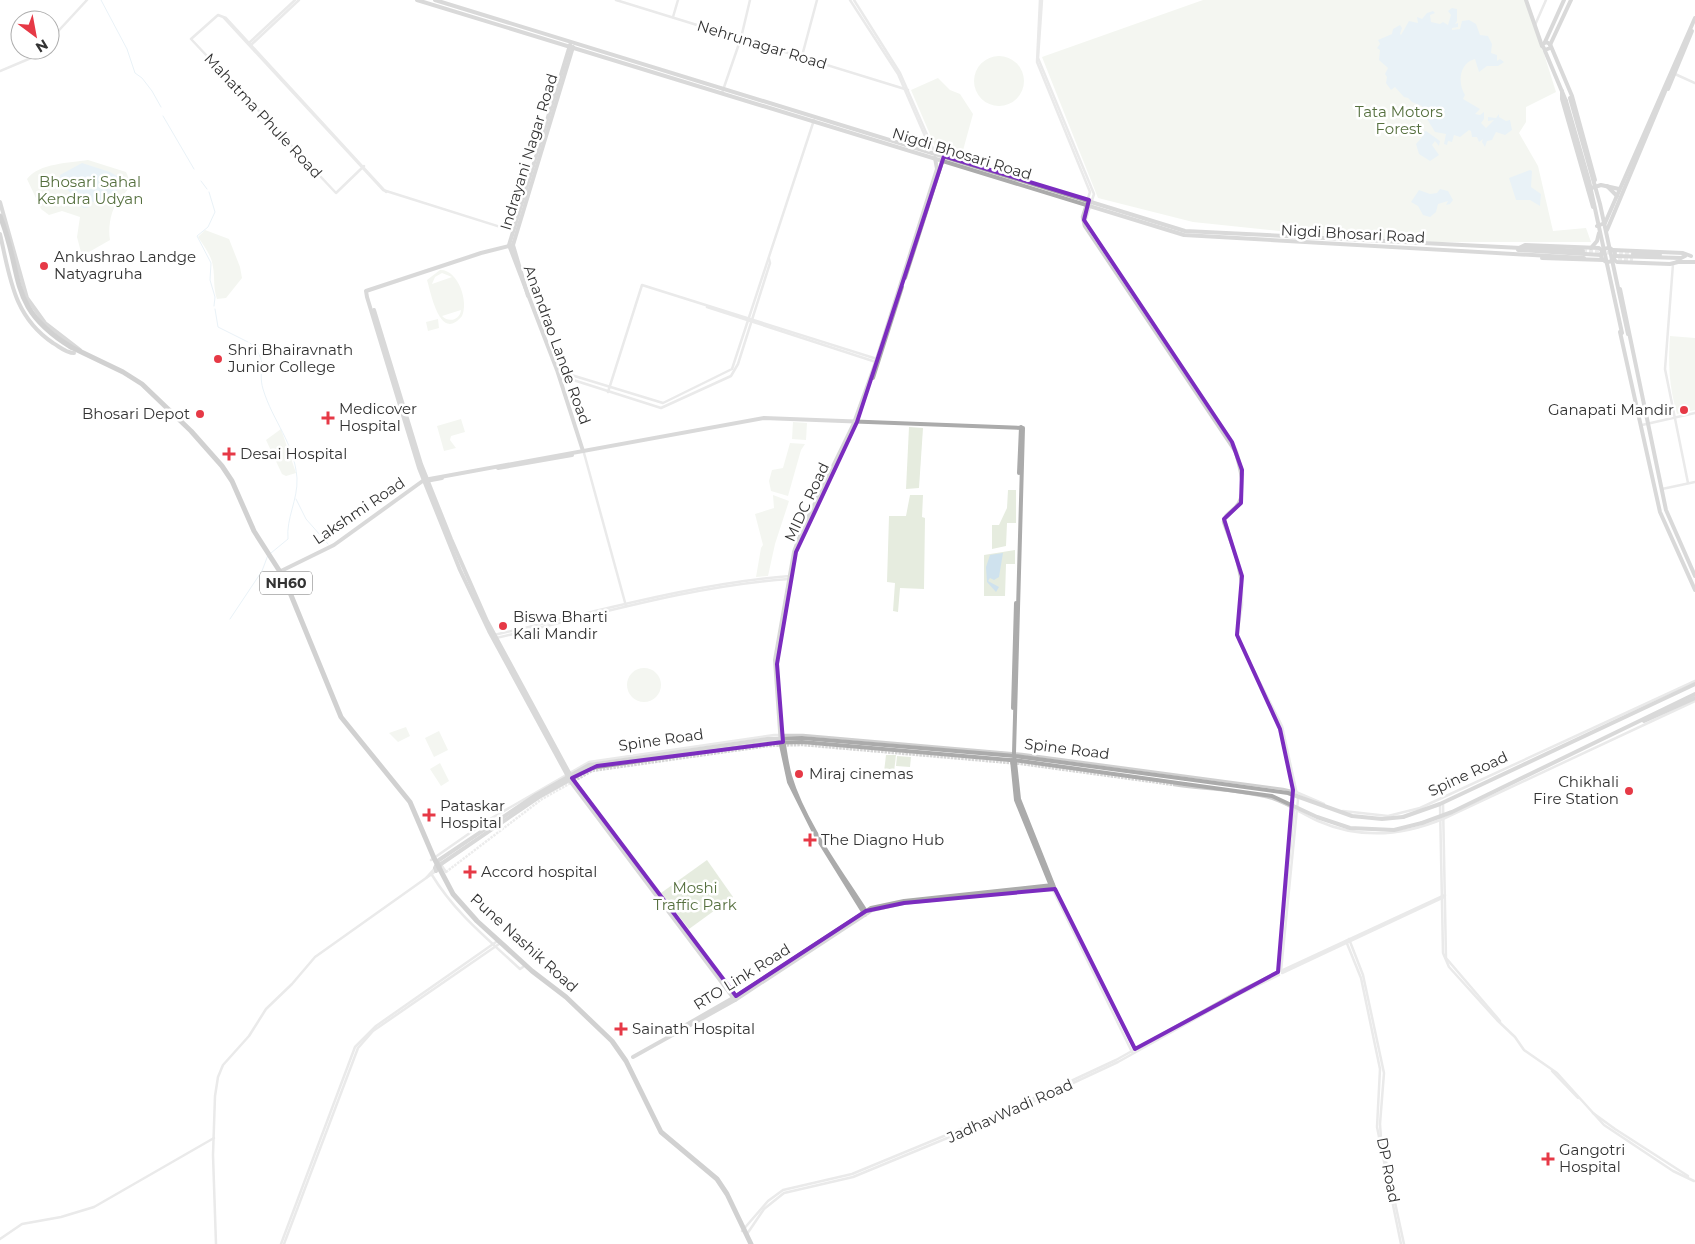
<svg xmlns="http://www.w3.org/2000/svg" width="1695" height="1244" font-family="Montserrat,sans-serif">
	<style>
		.green { fill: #e6ecdf; fill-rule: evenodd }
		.water { fill: #cfe2ee }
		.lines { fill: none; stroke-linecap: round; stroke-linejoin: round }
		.stream { stroke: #cfe2ee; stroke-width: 1 }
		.minor-tunnel { stroke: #d6d6d6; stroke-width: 2.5; stroke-dasharray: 2.5 1; stroke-linecap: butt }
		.major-tunnel { stroke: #d6d6d6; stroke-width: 4; stroke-dasharray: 4 2; stroke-linecap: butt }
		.minor { stroke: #d0d0d0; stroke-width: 2.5 }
		.major { stroke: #ababab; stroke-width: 4 }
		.highway { stroke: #9a9a9a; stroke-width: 5 }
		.major-bridge { stroke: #ababab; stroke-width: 4 }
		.highway-bridge { stroke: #9a9a9a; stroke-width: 5 }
		.marked { fill: none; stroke: #7b2cbf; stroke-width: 4; stroke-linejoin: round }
		.poi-dot { fill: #e63946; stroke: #fff; stroke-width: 2 }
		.labels { text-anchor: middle; stroke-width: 5; stroke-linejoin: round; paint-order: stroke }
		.shield { fill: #fff; stroke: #707070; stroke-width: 1 }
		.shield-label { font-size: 14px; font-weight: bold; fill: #333 }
		.street-label { font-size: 15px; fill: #333; stroke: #fff }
		.park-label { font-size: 15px; fill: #56703f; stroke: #fff }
		.poi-label { font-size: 15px; fill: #333; stroke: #fff; text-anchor: start }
	</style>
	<rect width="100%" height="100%" fill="#fff"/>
	<g class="green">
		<path d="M1203,0H1527L1556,92L1526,107V122L1519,133L1538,166L1553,231L1586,228L1591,242H1435L1336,237L1193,222L1098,198L1042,57Z"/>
		<circle cx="999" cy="81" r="25"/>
		<path d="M938,78L950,90L960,94L973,114L962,154H951L935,146L911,90Z"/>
		<path d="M88,160L126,172C135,190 124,191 116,204C110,214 108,229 110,240L82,256L77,237L80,217L62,211L49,215L41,209L27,179C39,163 70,163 88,160Z"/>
		<path d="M205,230L229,239L240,267L242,278L226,298L217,299C213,287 215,278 213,267C212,256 204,246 198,237Z"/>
		<path d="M440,270C458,269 469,302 462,316C440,343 431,293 427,280ZM442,273L452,277L432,284L435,277ZM461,310C460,320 449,323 442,316Z"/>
		<path d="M438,319L439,328L428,331L426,322Z"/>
		<path d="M1670,336L1695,338V410L1677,414C1669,387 1668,364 1670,336Z"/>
		<path d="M461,419L465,432L451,436L450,440L456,448L444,451L437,426Z"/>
		<path d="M793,422L807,423L806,440L792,439Z"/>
		<path d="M909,427L923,428L919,488L906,489Z"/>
		<path d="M281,429L296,473L286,476L282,474L266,440Z"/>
		<path d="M790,443L805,444L801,450L788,496L771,491L769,481L772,470L783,468Z"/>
		<path d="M1008,490H1016V523H1007L1006,546L992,549V525H999L1007,508Z"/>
		<path d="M773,495L789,501L775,544L768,576L756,577L761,548L763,545L755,514L774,508Z"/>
		<path d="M910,495H923L922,517L925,518L924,589L900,588L898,612L893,611L895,583L887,582L889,516H906Z"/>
		<path d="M1015,550V564H1006L1005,596H984V555Z"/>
		<circle cx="644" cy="685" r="17"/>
		<path d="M406,727L410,736L398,742L389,733Z"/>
		<path d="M439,731L448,750L434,757L425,738Z"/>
		<path d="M886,755H896L894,772H884Z"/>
		<path d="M897,756L911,757L910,767L896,766Z"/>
		<path d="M440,763L449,781L441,786L430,769Z"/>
		<path d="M707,860L733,897L689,929L661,893Z"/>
	</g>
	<g class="water">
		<path d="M1452,8L1457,9V21L1455,24L1458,23V27L1452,28V30L1460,29L1462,21L1469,20L1476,24L1480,35L1488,36L1492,44L1491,53L1497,55V61L1500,59L1504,62L1498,66H1487L1479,72L1475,59C1460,63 1457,81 1465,95L1463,99L1480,109L1475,114L1480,115L1484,112V119L1481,123L1486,128L1494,120L1488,121V117L1496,118L1499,114V117L1506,121L1510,120L1512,130L1505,135L1496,132L1492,140L1487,141L1485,147L1482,142L1483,139L1479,142L1477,137H1472L1471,131L1469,130L1460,137L1454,135L1452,142L1448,141L1447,145L1444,144L1446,134L1435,132L1427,119L1419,117L1423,108L1422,106L1412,102L1408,98L1404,97L1395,87L1391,90L1386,83L1387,77L1385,74L1388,68L1379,60L1380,50L1377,48L1380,44L1378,40L1392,34L1393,29L1400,25L1402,28L1400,34L1401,35L1409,21L1418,23L1417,17L1422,19L1427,13L1433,11L1435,13L1430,15L1431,22L1440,24L1443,22L1448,25L1451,15L1448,11Z"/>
		<path d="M1426,131L1440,141L1439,146L1435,141L1432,145L1439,155L1430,161L1419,154L1416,144L1423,136L1422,132Z"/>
		<path d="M82,163L110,172L122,179C118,193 108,208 91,201V205L87,208H83L61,182L60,175Z"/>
		<path d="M1530,170L1532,171L1531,187L1541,194L1540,206L1530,200H1516L1509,178Z"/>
		<path d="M1440,189L1448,191L1453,200L1450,204L1446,205L1448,201L1438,204L1436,212L1430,217L1423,215L1418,206L1411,202L1419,190L1430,194L1437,193Z"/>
		<path d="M1003,553L999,577L994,580L990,578L988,581L999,587L996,592L987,582L986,567L990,555Z"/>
	</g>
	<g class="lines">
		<g class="stream">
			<path d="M101,0L127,49L135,73L142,78L152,91L161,107"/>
			<path d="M163,116L194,169"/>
			<path d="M201,181L207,189"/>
			<path d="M209,192L215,212L208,227L197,236L211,263L210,280L215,297L214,306"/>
			<path d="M215,309L218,327L248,342"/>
			<path d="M250,343C270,362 257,369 263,389C273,422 294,442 297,478C298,500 286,518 288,539L271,553"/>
			<path d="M296,499L306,519L328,544"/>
			<path d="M230,619L262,571L268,555"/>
		</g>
		<path class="minor-tunnel" d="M446,872L542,799L592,771L768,746L802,745L1021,764L1174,785"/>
		<g class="major-tunnel">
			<path d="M1583,251L1633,254"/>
			<path d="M1612,259L1633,260"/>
		</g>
		<g class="minor">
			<path d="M616,0L908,90"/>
			<path d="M850,0L898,74L928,143L929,152"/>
			<path d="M854,0L900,73L935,153"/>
			<path d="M1040,0L1037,62L1090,192L1082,217L1084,226L1235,452C1239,467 1248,494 1235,507C1230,512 1224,514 1223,522L1236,557L1242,587"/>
			<path d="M673,17L678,0"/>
			<path d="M224,18L383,190L513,231"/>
			<path d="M1535,25L1546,0"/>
			<path d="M50,40L87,0"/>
			<path d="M249,43L295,0"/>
			<path d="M251,45L299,0"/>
			<path d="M802,56L817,0"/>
			<path d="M0,71L31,58L41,50"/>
			<path d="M1675,74L1695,83"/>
			<path d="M722,93L741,38L750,0"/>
			<path d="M364,166L336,193L191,39L218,15L226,18L386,192"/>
			<path d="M1673,264L1665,369L1688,483"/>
			<path d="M707,307L876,362"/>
			<path d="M558,374H568L663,403L732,369L814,120"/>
			<path d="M563,375L567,378L661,408L731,376L738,364L770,263L769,259"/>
			<path d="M608,392L642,285L877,359"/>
			<path d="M1642,425L1695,413"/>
			<path d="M584,453L626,606"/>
			<path d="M1662,489L1695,482"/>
			<path d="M494,635C592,613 690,584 790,576"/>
			<path d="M496,638C593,616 690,586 789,579"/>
			<path d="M1239,641L1282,726L1298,799L1281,971L1445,895"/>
			<path d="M1174,785C1206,790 1242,790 1273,799C1288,804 1303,814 1318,821C1359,839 1403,836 1445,818L1695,701"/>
			<path d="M1443,803L1446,958L1500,1021"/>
			<path d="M1440,805L1443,953L1449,967L1497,1020L1515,1037L1524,1050L1557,1073L1604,1125L1673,1171L1694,1181"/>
			<path d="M1343,811L1388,816L1420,808L1695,681"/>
			<path d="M431,860L490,819L589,762L774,735H803L1022,754L1283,789L1296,792L1324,804"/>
			<path d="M440,863L446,872"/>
			<path d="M432,875C455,913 488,939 520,969L523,967"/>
			<path d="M426,878L435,868"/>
			<path d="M1054,887L1135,1050"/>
			<path d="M1052,888L1132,1052"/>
			<path d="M1349,939L1363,975L1384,1073L1380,1124L1381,1138L1404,1244"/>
			<path d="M1346,941L1361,978L1380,1069L1377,1127L1401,1244"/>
			<path d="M1282,973L1444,897"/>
			<path d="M1552,1071L1578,1098"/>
			<path d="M1593,1113L1615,1129L1688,1176"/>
			<path d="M742,1231L768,1201L783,1190L852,1174L1026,1102L1116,1060L1235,993L1278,972L1294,813L1292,779L1280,729L1237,635L1242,605V576L1225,520L1241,503L1243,474L1237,451L1232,442L1085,222L1094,194L1038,58L1042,0"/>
			<path d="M747,1234L764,1209L784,1193L853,1177L1015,1110L1118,1062L1236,996L1279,975"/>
			<path d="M0,1239L22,1224L61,1217L94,1207L214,1138"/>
			<path d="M216,1244L213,1155L215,1096L218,1077L223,1065L249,1036L266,1009L292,984L315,957L436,871"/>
			<path d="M281,1244L355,1047L376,1026L496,942"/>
			<path d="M284,1244L358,1048L373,1031L499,944"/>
		</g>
		<g class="major">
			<path d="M417,0L1184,235L1584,258"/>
			<path d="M435,0L1185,231L1583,251"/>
			<path d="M1526,0L1542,46"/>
			<path d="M1545,42L1564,0"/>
			<path d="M570,45L509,245L557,370L583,451"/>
			<path d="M1550,45L1571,0"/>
			<path d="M1550,48L1545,50L1542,45L1546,42L1550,44L1572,96L1595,180"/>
			<path d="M1545,51L1566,101"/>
			<path d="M1668,89L1692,31"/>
			<path d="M1562,91V99L1593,207"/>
			<path d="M1607,186L1617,196"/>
			<path d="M1588,189L1601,185L1619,189"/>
			<path d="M0,202L27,298L45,323L80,350"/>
			<path d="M1597,226L1605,223L1695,18"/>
			<path d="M0,234C10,277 13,316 53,343C60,347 66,353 74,353"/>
			<path d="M513,245L481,253L366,291L367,297L419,468L460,570L489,631L571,782L735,1000"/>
			<path d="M1519,248L1525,245L1599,248L1603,251"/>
			<path d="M1591,248L1597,241L1599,233"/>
			<circle cx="1608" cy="255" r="7"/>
			<path d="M1518,250L1601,255"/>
			<path d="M1613,250L1683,253L1691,256"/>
			<path d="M1633,254L1660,255"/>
			<path d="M1615,256L1681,258L1685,256"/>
			<path d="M1542,258L1604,260"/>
			<path d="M1613,259L1617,262L1670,264L1678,262"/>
			<path d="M1677,262H1695"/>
			<path d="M905,278L943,159"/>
			<path d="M1620,289L1666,510L1695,576"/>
			<path d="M528,296L513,245L573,47"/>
			<path d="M374,310L421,464L451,539L487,621L573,780L590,803"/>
			<path d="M1620,332L1660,512L1695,590"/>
			<path d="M873,378L902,287"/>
			<path d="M498,468L572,455"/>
			<path d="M1019,473L1021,427"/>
			<path d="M424,480L764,418L1023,428L1014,753L1019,799L1054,887L904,903L872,910L735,1000L633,1057"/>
			<path d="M426,481L442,478"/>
			<path d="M279,572L334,545L424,480"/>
			<path d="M1013,708L1016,603"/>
			<path d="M1644,721L1695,698"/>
			<path d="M782,734C785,748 786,762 790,776C804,823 841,872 867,913"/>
			<path d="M1012,760L1016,800L1051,886"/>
			<path d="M1403,817L1440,804L1695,684"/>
			<path d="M1422,823L1452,812L1695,694"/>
			<path d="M435,868L439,860L536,795L589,765L767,739L802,738L1015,756L1186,779"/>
			<path d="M436,871L441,864L539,797L591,768L768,743L802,742L1021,761L1185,784"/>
			<path d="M865,915L816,836L789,782L781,745L775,660L794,552L802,530L854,423L876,362L937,169L935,158"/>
			<path d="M679,1029L733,998L871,908L904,901L1053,885"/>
		</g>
		<path class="highway" d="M71,347L123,372L142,384L191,431L222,466L232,481L254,531L284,578L341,717L410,802L434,858L453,894L477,921L532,971L566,997L612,1041L626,1061L661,1132L717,1179L727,1194L751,1244"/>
		<g class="major-bridge">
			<path d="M1570,98L1600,204L1628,334"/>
			<path d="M1566,101L1589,181L1622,333"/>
			<path d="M1607,230L1669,82"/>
			<path d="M1186,779L1288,793L1352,816L1382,819L1403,817"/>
			<path d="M1185,784L1272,796L1317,817L1350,828L1394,830L1422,823"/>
		</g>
		<path class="highway-bridge" d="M0,216C24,275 6,307 71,347"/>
	</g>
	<path d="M0 0H1695V1244H0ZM944,156L1089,200L1084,220L1232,442L1242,470L1241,503L1224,519L1242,576L1237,635L1280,729L1293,790L1278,972L1135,1049L1055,889L904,903L866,911L736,996L572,778L597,766L783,742L777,664L796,552L857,422Z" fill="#fff" fill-opacity=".55" fill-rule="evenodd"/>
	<path class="marked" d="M944,156L1089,200L1084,220L1232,442L1242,470L1241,503L1224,519L1242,576L1237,635L1280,729L1293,790L1278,972L1135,1049L1055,889L904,903L866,911L736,996L572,778L597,766L783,742L777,664L796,552L857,422Z"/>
	<g class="poi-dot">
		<circle cx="44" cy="266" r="5"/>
		<circle cx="218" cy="359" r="5"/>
		<circle cx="1684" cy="410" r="5"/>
		<circle cx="200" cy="414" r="5"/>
		<path d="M325.5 410.5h5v5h5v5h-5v5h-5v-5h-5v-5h5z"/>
		<path d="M226.5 446.5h5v5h5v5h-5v5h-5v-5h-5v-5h5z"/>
		<circle cx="503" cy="626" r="5"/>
		<circle cx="799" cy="774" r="5"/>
		<circle cx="1629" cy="791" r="5"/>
		<path d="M426.5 807.5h5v5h5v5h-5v5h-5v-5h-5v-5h5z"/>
		<path d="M807.5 832.5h5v5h5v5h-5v5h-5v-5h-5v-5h5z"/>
		<path d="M467.5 864.5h5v5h5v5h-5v5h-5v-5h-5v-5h5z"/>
		<path d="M618.5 1021.5h5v5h5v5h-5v5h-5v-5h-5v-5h5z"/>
		<path d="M1545.5 1151.5h5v5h5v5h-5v5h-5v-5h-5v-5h5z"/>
	</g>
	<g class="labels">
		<rect class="shield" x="260" y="571.5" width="52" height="23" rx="4"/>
		<g class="shield-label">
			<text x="286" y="588">NH60</text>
		</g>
		<g class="street-label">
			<text transform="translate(762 45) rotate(17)" y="5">Nehrunagar Road</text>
			<text transform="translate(263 116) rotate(47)" y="5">Mahatma Phule Road</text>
			<text transform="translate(529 152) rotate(-73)" y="5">Indrayani Nagar Road</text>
			<text transform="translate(962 154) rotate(17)" y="5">Nigdi Bhosari Road</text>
			<text transform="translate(1353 234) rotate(3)" y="5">Nigdi Bhosari Road</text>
			<text transform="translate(557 345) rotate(70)" y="5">Anandrao Lande Road</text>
			<text transform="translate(807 502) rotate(-65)" y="5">MIDC Road</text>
			<text transform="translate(359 511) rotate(-34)" y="5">Lakshmi Road</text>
			<text transform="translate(661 740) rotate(-8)" y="5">Spine Road</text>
			<text transform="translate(1067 749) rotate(7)" y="5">Spine Road</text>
			<text transform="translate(1468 774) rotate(-25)" y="5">Spine Road</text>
			<text transform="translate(524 943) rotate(42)" y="5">Pune Nashik Road</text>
			<text transform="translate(742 977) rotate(-32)" y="5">RTO Link Road</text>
			<text transform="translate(1010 1111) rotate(-24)" y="5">JadhavWadi Road</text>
			<text transform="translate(1388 1170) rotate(79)" y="5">DP Road</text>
		</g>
		<g class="park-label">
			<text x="1399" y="117">Tata Motors<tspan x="1399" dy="17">Forest</tspan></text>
			<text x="90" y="187">Bhosari Sahal<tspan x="90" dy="17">Kendra Udyan</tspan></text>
			<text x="695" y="893">Moshi<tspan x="695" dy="17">Traffic Park</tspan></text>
		</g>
		<g class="poi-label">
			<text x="54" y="262">Ankushrao Landge<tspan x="54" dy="17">Natyagruha</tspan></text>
			<text x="228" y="355">Shri Bhairavnath<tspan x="228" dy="17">Junior College</tspan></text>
			<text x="339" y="414">Medicover<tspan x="339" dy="17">Hospital</tspan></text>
			<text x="1674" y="415" text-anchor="end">Ganapati Mandir</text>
			<text x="190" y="419" text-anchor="end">Bhosari Depot</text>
			<text x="240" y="459">Desai Hospital</text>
			<text x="513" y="622">Biswa Bharti<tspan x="513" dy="17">Kali Mandir</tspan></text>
			<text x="809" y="779">Miraj cinemas</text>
			<text x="1619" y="787" text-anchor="end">Chikhali<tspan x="1619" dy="17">Fire Station</tspan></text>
			<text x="440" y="811">Pataskar<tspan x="440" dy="17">Hospital</tspan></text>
			<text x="821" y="845">The Diagno Hub</text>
			<text x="481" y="877">Accord hospital</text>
			<text x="632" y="1034">Sainath Hospital</text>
			<text x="1559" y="1155">Gangotri<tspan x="1559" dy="17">Hospital</tspan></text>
		</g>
	</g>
	<g transform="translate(35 35) rotate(148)"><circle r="24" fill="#ffffff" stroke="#adadad"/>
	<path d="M0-4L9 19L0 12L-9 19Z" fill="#e63946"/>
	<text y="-8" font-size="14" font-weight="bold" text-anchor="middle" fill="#333333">N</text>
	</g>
</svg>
